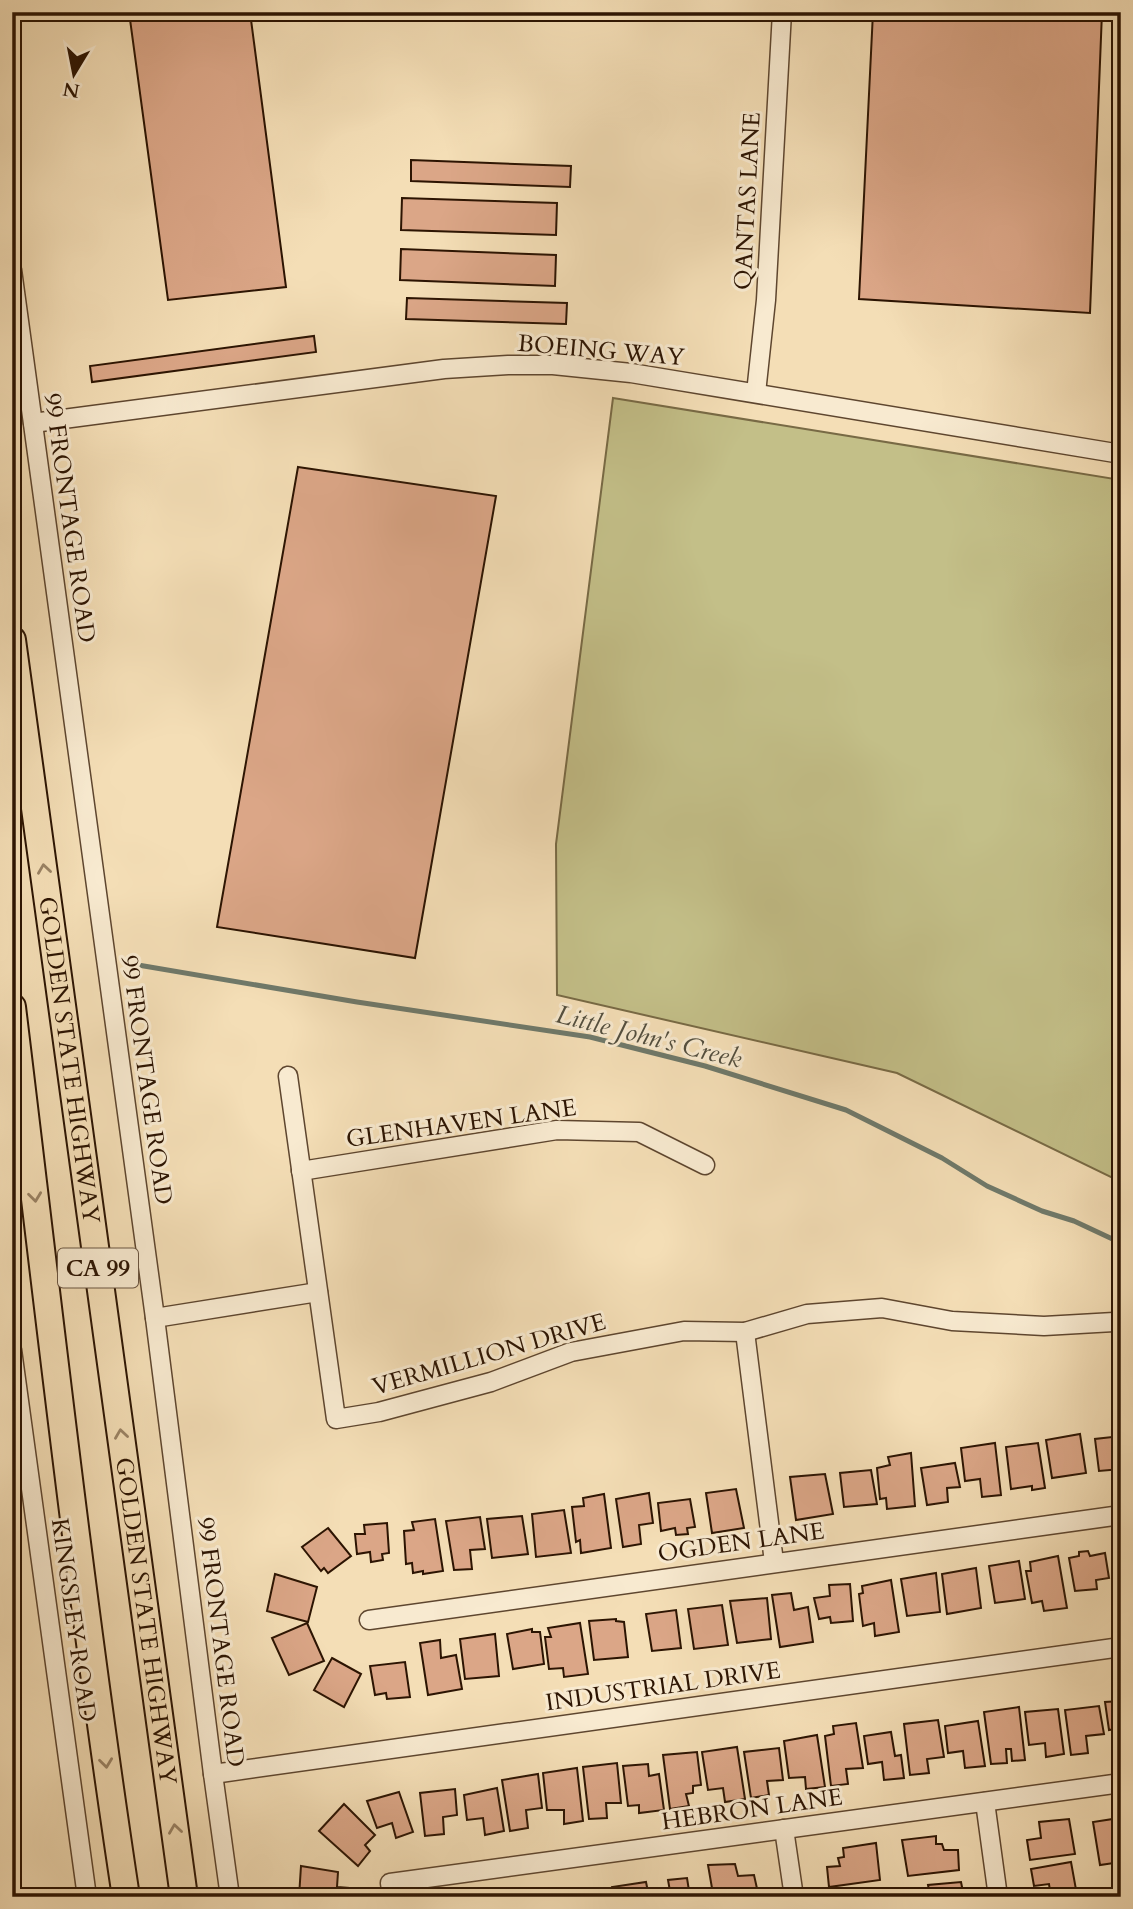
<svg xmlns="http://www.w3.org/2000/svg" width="1133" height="1909" font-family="Cardo,serif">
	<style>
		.green { fill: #c3bf88; stroke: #786a45; stroke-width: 2 }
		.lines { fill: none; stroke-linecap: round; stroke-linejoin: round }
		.stream { stroke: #6f796a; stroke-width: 5 }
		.building { fill: #dba687; stroke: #2c1402; stroke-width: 2 }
		.minor-casing { stroke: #5e462f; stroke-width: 21 }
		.highway-casing { stroke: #2c1402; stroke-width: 30 }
		.minor { stroke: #f8ead0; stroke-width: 18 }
		.highway { stroke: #f4deb6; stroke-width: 26 }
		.oneway { stroke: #9a8365 }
		.labels { text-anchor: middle; stroke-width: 6; stroke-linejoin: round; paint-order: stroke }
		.shield { fill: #f8ead0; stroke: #695440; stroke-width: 2 }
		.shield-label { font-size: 23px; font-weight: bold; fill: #2c1402 }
		.street-label { font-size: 24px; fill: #2c1402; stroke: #f8ead0 }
		.water-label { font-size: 26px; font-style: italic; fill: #534f3f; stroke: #f8ead0 }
	</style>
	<rect width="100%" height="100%" fill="#f4deb6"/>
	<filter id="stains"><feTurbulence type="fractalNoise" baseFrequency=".00286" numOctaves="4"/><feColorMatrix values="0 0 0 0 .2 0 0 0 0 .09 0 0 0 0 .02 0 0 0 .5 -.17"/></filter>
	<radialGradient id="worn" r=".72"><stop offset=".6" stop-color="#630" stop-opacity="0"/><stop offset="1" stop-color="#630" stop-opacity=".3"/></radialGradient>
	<path class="green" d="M613,398L1121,480V1182L897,1073L557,995L556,844Z"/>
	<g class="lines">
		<path class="stream" d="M138,965L357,1002L590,1037L705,1066L846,1110L942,1158L987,1186L1042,1211L1074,1221L1121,1243"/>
	</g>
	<g class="building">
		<path d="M129,12H250L286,287L168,300Z"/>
		<path d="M873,12H1102L1090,313L859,299Z"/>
		<path d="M411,160L571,166L570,187L411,181Z"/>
		<path d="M402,198L557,203L556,235L401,230Z"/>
		<path d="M401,249L556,255L555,286L400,280Z"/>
		<path d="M407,298L567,303L566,324L406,319Z"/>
		<path d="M314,336L316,352L92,382L90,366Z"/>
		<path d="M298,467L496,496L415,958L217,927Z"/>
		<path d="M1080,1434L1086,1473L1052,1478L1046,1440Z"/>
		<path d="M1121,1436V1469L1099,1471L1095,1439Z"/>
		<path d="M995,1443L1001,1495L982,1497L980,1479L965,1481L961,1448Z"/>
		<path d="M1038,1443L1045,1488L1032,1490V1486L1011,1489L1006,1447Z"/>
		<path d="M911,1453L915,1506L887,1509L886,1498L880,1499L877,1468L890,1465L888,1457Z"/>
		<path d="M955,1463L960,1487L947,1488L948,1502L927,1505L921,1468Z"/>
		<path d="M871,1470L877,1504L844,1507L840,1473Z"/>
		<path d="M825,1474L833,1514L796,1520L790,1477Z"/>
		<path d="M736,1489L744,1528L712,1533L706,1493Z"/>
		<path d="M649,1493L653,1523L639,1525L641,1544L623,1547L616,1499Z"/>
		<path d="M604,1494L611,1548L581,1553L580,1540L576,1542L572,1507L584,1506L583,1498Z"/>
		<path d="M690,1499L695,1527L687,1528L688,1534L676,1535L675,1528L661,1531L658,1503Z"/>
		<path d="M564,1510L571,1553L536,1557L532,1514Z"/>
		<path d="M522,1516L528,1554L492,1558L487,1519Z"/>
		<path d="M480,1517L485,1549L470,1550L472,1569L454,1570L446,1521Z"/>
		<path d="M435,1519L443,1571L423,1574V1571L413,1573L412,1563L406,1564L404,1531L414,1530L412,1522Z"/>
		<path d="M387,1523L389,1553L382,1554L383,1560L371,1562L370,1552L357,1554L355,1534H365L364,1525Z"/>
		<path d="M328,1528L351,1556L328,1573L324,1568L321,1571L302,1547Z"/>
		<path d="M1088,1551L1090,1556L1105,1553L1109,1578L1096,1580L1097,1589L1075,1591L1069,1558L1079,1556V1552Z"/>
		<path d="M1058,1556L1067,1608L1044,1611L1042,1601L1032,1603L1026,1571H1031L1030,1562Z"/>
		<path d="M1019,1561L1025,1599L995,1603L989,1566Z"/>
		<path d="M976,1568L981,1608L947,1614L942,1574Z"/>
		<path d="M936,1573L940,1612L907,1616L901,1579Z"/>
		<path d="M275,1574L317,1587L308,1622L267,1611Z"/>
		<path d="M891,1580L899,1632L875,1636L874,1623L863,1626L859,1594L863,1593L862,1586Z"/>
		<path d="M850,1584L853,1621L831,1623L830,1617L819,1619L814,1598L830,1596L829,1585Z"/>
		<path d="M791,1593L794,1610L808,1607L813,1642L780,1647L772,1595Z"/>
		<path d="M767,1598L771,1639L737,1643L730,1601Z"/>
		<path d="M722,1605L728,1645L694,1649L688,1609Z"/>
		<path d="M676,1610L681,1648L652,1651L646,1614Z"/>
		<path d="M616,1619V1621L624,1622L628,1657L594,1660L589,1621Z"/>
		<path d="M307,1623L324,1661L289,1675L272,1638Z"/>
		<path d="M580,1623L588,1674L564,1677L563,1668L549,1669L545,1637H551L548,1628Z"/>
		<path d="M532,1629V1632H540L544,1664L513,1669L507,1634Z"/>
		<path d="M495,1634L499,1676L465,1679L460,1639Z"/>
		<path d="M440,1640L441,1658L456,1655L462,1689L428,1695L420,1643Z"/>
		<path d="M332,1658L361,1674L344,1707L314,1690Z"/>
		<path d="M405,1662L410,1697L387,1699L386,1693L375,1695L370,1666Z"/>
		<path d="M1121,1701V1728L1109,1730L1105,1702Z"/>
		<path d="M1099,1706L1104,1734L1086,1736L1088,1753L1071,1755L1065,1710Z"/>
		<path d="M1019,1707L1025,1760L1012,1761L1011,1749H1006L1007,1763L991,1764L984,1712Z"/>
		<path d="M1058,1709L1064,1754L1046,1757L1045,1743L1029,1745L1025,1712Z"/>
		<path d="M938,1720L944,1757L927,1759L929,1773L910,1775L904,1724Z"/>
		<path d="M978,1721L985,1766L965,1768L963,1751L948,1753L945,1726Z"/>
		<path d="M856,1723L863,1768L846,1769L848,1784L831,1786L825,1736L834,1734L833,1726Z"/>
		<path d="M891,1732L895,1756L901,1755L904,1778L884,1780L882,1762L868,1764L864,1736Z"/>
		<path d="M817,1735L825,1787L806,1789L805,1777L789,1778L784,1741Z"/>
		<path d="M737,1747L745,1799L725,1802L723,1788L708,1790L702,1752Z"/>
		<path d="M779,1748L783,1780L767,1781L769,1795L751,1798L744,1752Z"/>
		<path d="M697,1752L701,1785L693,1786V1793L686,1794L689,1806L670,1809L663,1755Z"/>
		<path d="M617,1763L621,1803H606L607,1818L589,1819L583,1767Z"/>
		<path d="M648,1764L649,1776L659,1774L664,1810L639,1813V1805L628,1806L623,1766Z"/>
		<path d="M577,1768L583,1821L564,1824V1810H547L543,1773Z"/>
		<path d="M538,1774L542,1808L526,1810L528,1828L510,1831L502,1780Z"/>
		<path d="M497,1788L504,1831L485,1835L483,1818L467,1820L464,1795Z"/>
		<path d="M455,1789L457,1815L443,1817L444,1834L425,1836L420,1793Z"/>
		<path d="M399,1792L413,1832L396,1838L392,1823L377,1828L367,1801Z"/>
		<path d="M344,1804L375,1835L365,1845L370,1851L358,1866L319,1831Z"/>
		<path d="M1069,1819L1075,1854L1030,1860L1027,1840L1041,1838L1039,1822Z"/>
		<path d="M1113,1819L1115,1835H1121V1862L1100,1865L1093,1822Z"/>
		<path d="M936,1836V1844H942L944,1850H958L959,1870L908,1876L902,1840Z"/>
		<path d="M876,1843L880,1880L829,1887L827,1867L840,1866L838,1858L844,1857L843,1848Z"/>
		<path d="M1071,1862L1077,1895L1051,1897L1049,1884L1034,1886L1031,1869Z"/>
		<path d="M735,1864L738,1876L754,1875L758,1893L737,1896V1892L713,1894L708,1865Z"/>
		<path d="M301,1866L338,1872L337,1887L349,1888V1897H299Z"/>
		<path d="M687,1878L690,1897H671L668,1880Z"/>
		<path d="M646,1882L649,1897H613L612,1887Z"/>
		<path d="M961,1882L964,1897H921L930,1895L928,1885Z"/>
		<path d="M873,1888L874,1897H831L830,1893Z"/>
		<path d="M607,1889L608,1897H587V1892Z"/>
	</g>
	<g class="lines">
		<defs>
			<g id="minor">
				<path d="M12,270L155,1318L213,1774L230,1897"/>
				<path d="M756,393L766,300L782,12"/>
				<path d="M33,423L444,369L508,365H553L631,373L1121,454"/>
				<path d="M288,1076L336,1419L379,1412L491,1382L571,1352L684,1331L745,1332L807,1314L882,1308L952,1321L1044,1326L1114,1322"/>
				<path d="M301,1171L557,1130L639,1132L705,1165"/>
				<path d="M155,1318L318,1292"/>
				<path d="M745,1332L774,1562"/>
				<path d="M12,1350L87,1897"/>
				<path d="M369,1620L1121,1515"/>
				<path d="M213,1774L1121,1647"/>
				<path d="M985,1802L998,1897"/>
				<path d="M784,1829L794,1897"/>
				<path d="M392,1897L390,1883L1121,1783"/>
			</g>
			<g id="highway">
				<path id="s1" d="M12,640L184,1897"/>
				<path d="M12,1007C48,1304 81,1601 126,1897"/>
			</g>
		</defs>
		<use href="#minor" class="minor-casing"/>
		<use href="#highway" class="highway-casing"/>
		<use href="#minor" class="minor"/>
		<use href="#highway" class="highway"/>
	</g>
	<defs><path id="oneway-chevron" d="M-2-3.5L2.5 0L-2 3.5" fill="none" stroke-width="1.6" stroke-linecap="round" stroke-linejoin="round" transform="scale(1.75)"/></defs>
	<g class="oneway">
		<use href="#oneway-chevron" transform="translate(44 869) rotate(-98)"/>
		<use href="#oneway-chevron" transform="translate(35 1197) rotate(83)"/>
		<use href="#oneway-chevron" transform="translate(121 1434) rotate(-98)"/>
		<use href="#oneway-chevron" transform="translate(106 1763) rotate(83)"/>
		<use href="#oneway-chevron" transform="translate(175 1829) rotate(-98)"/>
	</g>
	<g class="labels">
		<rect class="shield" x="58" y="1248.5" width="80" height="39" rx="5"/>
		<g class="shield-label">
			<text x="98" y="1276">CA 99</text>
		</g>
		<g class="street-label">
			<text transform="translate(747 201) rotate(-87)" y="8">QANTAS LANE</text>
			<text transform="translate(601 350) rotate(5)" y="8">BOEING WAY</text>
			<text transform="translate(70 518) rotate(82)" y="8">99 FRONTAGE ROAD</text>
			<text dy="8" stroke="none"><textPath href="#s1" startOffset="424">GOLDEN STATE HIGHWAY</textPath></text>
			<text transform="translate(147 1080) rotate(82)" y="8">99 FRONTAGE ROAD</text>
			<text transform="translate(461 1123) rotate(-8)" y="8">GLENHAVEN LANE</text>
			<text transform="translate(489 1354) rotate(-16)" y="8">VERMILLION DRIVE</text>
			<text transform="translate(741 1542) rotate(-8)" y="8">OGDEN LANE</text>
			<text transform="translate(74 1620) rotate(82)" y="8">KINGSLEY ROAD</text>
			<text dy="8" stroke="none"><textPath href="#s1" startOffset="990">GOLDEN STATE HIGHWAY</textPath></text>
			<text transform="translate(221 1642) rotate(83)" y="8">99 FRONTAGE ROAD</text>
			<text transform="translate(663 1686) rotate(-8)" y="8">INDUSTRIAL DRIVE</text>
			<text transform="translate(752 1809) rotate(-8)" y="8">HEBRON LANE</text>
		</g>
		<g class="water-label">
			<text transform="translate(649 1036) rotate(14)" y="9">Little John's Creek</text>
		</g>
	</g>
	<rect width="1133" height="1909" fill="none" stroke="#f4deb6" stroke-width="42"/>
	<rect x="14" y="14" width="1105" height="1881" fill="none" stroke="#2c1402" stroke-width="3.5"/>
	<rect x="21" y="21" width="1091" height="1867" fill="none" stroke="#2c1402" stroke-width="2"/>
	<g transform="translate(74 74) rotate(190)" stroke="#f8ead0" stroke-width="5" paint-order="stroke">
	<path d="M0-5L12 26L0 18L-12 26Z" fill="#2c1402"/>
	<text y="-10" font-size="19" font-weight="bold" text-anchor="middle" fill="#2c1402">N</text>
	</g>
	<rect width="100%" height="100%" filter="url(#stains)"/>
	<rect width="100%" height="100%" fill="url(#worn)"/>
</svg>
